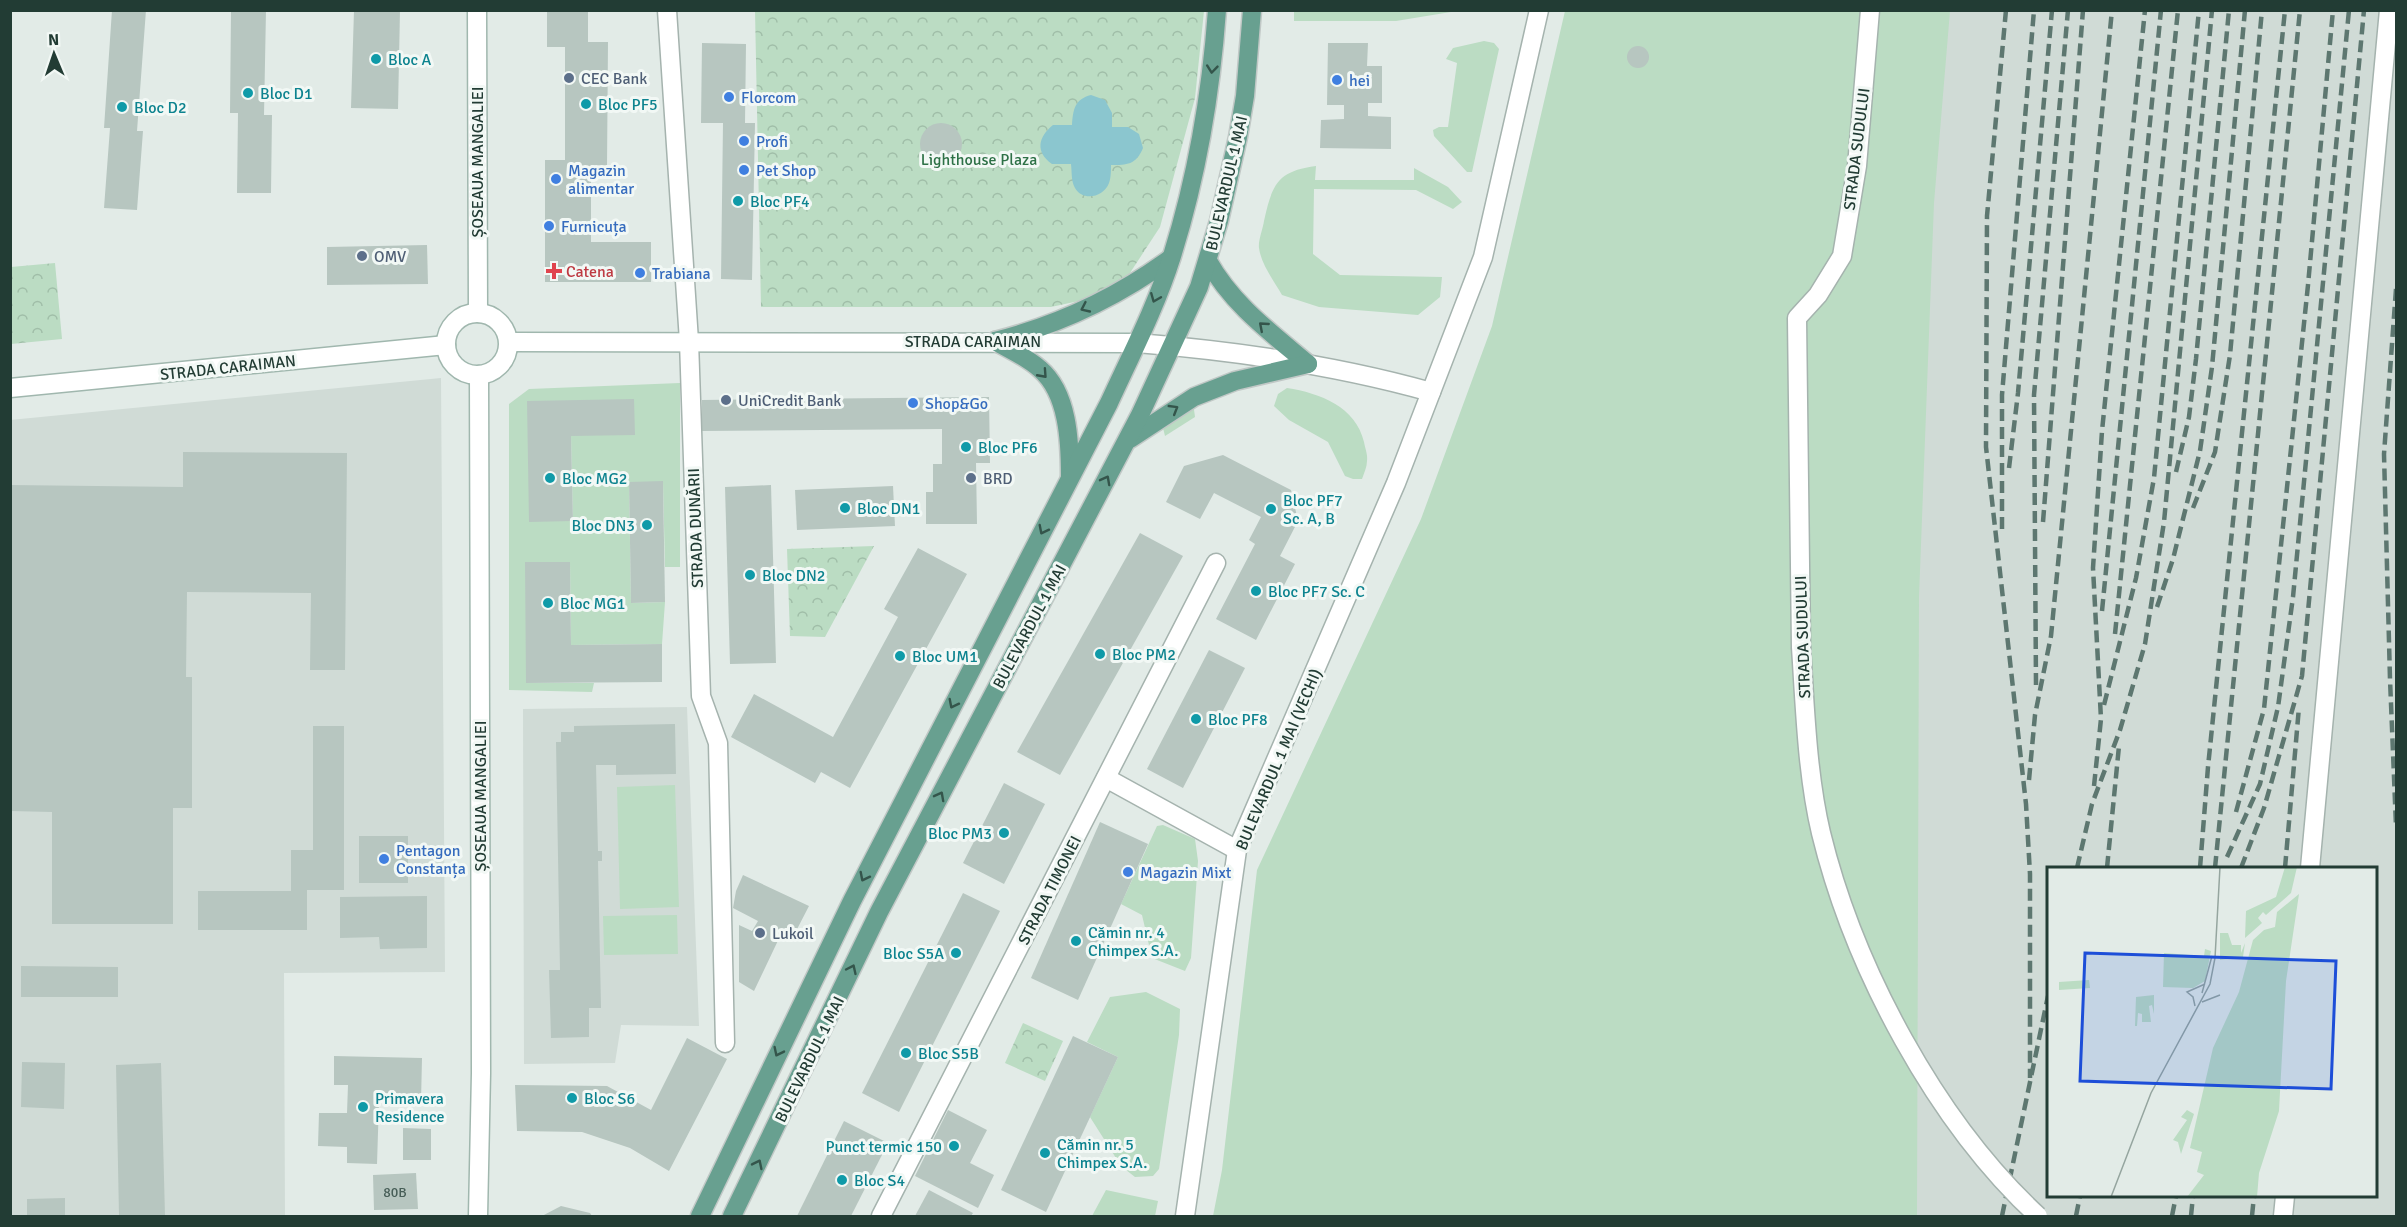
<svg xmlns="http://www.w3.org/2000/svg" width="2407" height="1227" font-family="Signika,sans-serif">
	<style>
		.built { fill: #d0dbd6; fill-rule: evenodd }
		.green { fill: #bbdcc3; fill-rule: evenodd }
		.park { fill: url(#park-crowns) }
		.water { fill: #8bc6cf }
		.building { fill: #b7c6c0 }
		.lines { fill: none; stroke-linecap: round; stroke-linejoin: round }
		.street-casing { stroke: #a5b3ae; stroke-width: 21 }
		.secondary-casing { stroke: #a0b7ae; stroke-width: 21 }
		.primary-casing { stroke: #c1c8c6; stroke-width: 21 }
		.street { stroke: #fff; stroke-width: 18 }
		.secondary { stroke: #fff; stroke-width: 18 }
		.primary { stroke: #68a090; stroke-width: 18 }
		.rail { stroke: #5d7770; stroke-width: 4.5; stroke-dasharray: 12 6; stroke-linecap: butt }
		.street-bridge-casing { stroke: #a5b3ae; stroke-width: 21; stroke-linecap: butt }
		.street-bridge { stroke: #fff; stroke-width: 18 }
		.oneway { stroke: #34554b }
		.culture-dot { fill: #0f9aa8; stroke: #f2f8f5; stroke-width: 2 }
		.service-dot { fill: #5c6f8a; stroke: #f2f8f5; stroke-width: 2 }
		.shop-dot { fill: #3f7fe0; stroke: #f2f8f5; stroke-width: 2 }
		.health-dot { fill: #e0444e; stroke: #f2f8f5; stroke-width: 2 }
		.labels { text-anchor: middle; stroke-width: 6; stroke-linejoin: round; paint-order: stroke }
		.number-label { font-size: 14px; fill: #475e57 }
		.culture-label { font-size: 16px; fill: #0d838f; stroke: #f2f8f5; text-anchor: start }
		.service-label { font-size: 16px; fill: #4e5e75; stroke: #f2f8f5; text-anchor: start }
		.shop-label { font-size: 16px; fill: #366cbe; stroke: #f2f8f5; text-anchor: start }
		.street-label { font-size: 16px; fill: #223c34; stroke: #f2f8f5 }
		.park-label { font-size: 16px; fill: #2e7147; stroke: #f2f8f5 }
		.health-label { font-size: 16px; fill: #be3a42; stroke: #f2f8f5; text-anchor: start }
		.inset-road { fill: none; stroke: #95a59f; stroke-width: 1.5 }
		.view { fill: #1d4ed8; fill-opacity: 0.15; stroke: #1d4ed8; stroke-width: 3 }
		.inset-edge { fill: none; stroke: #223c34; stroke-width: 3 }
	</style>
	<defs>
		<pattern id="park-crowns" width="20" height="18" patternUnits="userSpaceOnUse" patternTransform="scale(1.5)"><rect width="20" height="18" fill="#bbdcc3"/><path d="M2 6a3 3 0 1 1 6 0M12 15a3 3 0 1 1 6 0" fill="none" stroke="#a0bea8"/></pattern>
	</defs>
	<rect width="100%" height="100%" fill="#e2ebe7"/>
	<g class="built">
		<path d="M1688,11H2396V1216H1448ZM2048,868H2376V1196H2048Z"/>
		<path d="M441,378L445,972L284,973L285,1216H11L10,420Z"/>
		<path d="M687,707L699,1026L621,1025L615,1063L524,1064L523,709Z"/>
	</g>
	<g class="green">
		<path d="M1294,11V10L1457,11L1396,21H1294Z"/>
		<path d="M1565,11H1950L1934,203L1919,597L1917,1216H1213L1222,1170L1257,870L1421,519L1492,326Z"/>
		<path d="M1484,41L1494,43L1499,49L1472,172H1467L1434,136L1433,130L1439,127H1448L1457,63L1446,59L1453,48Z"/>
		<path d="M1316,166L1315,180H1414V168L1448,187L1462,202L1453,209L1416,190L1314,189L1313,254L1340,275L1442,277L1440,297L1418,315L1319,307L1282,295C1274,281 1261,264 1259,248C1258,240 1263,229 1264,221C1272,185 1277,171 1316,166Z"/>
		<path d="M680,383V567H665L663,482H629L631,603L665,602L662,644L571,645L570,562H526V683H594L592,692L509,690V404L529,389ZM527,402L571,436L573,521Z"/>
		<path d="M1287,388C1320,393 1356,407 1364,442C1365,448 1368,455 1367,461C1367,467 1364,473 1362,479H1353L1345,476L1328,442L1289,420L1274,406L1278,394Z"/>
		<path d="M1193,402L1195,417L1165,436L1161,420Z"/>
		<path d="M675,785L679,907L620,909L617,787Z"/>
		<path d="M1163,825L1195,839L1198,861L1191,958L1185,971L1152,958L1142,915L1121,904L1157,826Z"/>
		<path d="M677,915L678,954L604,955L603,916Z"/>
		<path d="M1146,992L1180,1009L1179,1035L1159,1169L1153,1176L1135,1177L1121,1166L1090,1117L1118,1057L1087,1042L1110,997Z"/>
		<path d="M1106,1190L1158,1201L1155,1216H1092Z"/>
	</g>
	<g class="park">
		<path d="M755,11H1204L1195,98L1160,227L1128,276L1088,299L1051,307H761Z"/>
		<path d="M55,263L62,339L11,344V267Z"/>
		<path d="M874,546L825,637L790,636L787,549Z"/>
		<path d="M1023,1023L1063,1041L1045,1081L1005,1063Z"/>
	</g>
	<path class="water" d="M1091,95L1105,100L1112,113V127H1128L1139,134L1143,148C1136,165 1127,165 1111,165C1111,170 1111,178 1109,183C1104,197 1083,202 1075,188C1071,181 1072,172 1071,164H1052C1035,152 1038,137 1053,125H1072C1073,109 1075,99 1091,95Z"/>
	<g class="building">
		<path d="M112,10H146L137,131H143L137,210L104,208L110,128H104Z"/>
		<path d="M231,10H266L264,115H272L271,193H237L238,113H230Z"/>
		<path d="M354,10H400L398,109L351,108Z"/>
		<path d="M547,10H588V42H608L607,166L591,165V242H651V282H545V160H565V47H547Z"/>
		<path d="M702,43L746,44L745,123H755L752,280L721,279L723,123H701Z"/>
		<path d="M1328,43H1368L1367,66H1382V103H1368V116L1391,117V149L1320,148L1321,120L1344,119V105H1327Z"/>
		<circle cx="1638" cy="57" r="11"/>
		<circle cx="941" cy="144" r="21"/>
		<path d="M427,245L428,284L327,285V247Z"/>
		<path d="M989,397L990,463H976L977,524H926V492H933V464H942V429L702,431V400Z"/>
		<path d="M634,399L635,435L571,436L573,521L529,522L527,401Z"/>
		<path d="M183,452L347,453L345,670H310L311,593L187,592L186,677H192V808H173V924H52V812L10,811V796H12L10,485L183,487Z"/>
		<path d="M1223,455L1291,490L1298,521L1280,556L1295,564L1256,640L1216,619L1255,544L1249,540L1261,517L1214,493L1200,519L1166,502L1184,466Z"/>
		<path d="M663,481L665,602L631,603L629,482Z"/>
		<path d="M771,485L776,663L730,664L725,487Z"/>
		<path d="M893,486L895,526L797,530L795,490Z"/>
		<path d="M1140,533L1183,556L1060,775L1017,752Z"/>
		<path d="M918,548L967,574L850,788L821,772L815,783L731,737L754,694L833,737L898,617L884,609Z"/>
		<path d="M525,562H570L571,645L662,644V682L526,683Z"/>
		<path d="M1209,650L1245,668L1183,788L1147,769Z"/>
		<path d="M675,724L676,774L616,775V765H596L598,851H602V861H598L601,1008H589V1037L551,1038L549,970H560L556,742H561V732H574V726Z"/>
		<path d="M313,726H344V890H307V930H198V891H291V850H313Z"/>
		<path d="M1004,783L1045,804L1004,884L963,863Z"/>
		<path d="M1100,822L1148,844L1078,1000L1031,978Z"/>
		<rect x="359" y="836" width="49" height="47"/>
		<path d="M743,875L809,906L794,935L783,930L754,991L739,982V925L752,931L758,921L733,908L736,891Z"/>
		<path d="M963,893L1000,911L899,1112L862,1093Z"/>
		<path d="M427,896V948L380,949L379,937L340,938V897Z"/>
		<path d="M21,966L118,967V997H21Z"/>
		<path d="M1073,1036L1118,1057L1046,1212L1001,1190Z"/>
		<path d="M687,1038L727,1059L669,1171L630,1148L582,1132L517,1131L515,1085L607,1086L651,1110Z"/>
		<path d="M334,1056L422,1058L421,1102L379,1101L377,1164L347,1163V1147L318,1146L319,1113H347L348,1085H334Z"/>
		<path d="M22,1062L65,1063L64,1109L21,1107Z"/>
		<path d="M161,1063L165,1216H119L116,1065Z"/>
		<path d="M948,1110L987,1130L970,1163L994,1175L978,1208L915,1176Z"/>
		<path d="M844,1121L888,1143L851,1216H797Z"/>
		<path d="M403,1128L431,1129V1160H403Z"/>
		<path d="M416,1173L418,1209L374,1210L373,1175Z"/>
		<path d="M929,1190L973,1213L971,1216H915Z"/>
		<path d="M65,1198V1216H27V1199Z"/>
		<path d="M561,1206L590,1213L592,1216H542Z"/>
	</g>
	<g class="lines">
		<defs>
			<g id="street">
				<path d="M667,10L689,341L701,696L718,743L725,1043"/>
				<path d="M1137,343C1237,351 1335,365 1431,392"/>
				<path d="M1801,647L1797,318L1818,295L1842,256L1857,166L1870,10"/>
				<path d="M1106,778L1237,850"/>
				<path d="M2310,868L2389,10"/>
				<path d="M881,1216L1216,563"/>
				<path d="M1185,1216L1237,850L1396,483L1483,257L1539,10"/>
				<path d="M2283,1216L2285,1196"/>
			</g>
			<g id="secondary">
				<path d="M477,10L478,313"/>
				<circle cx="477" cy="344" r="31"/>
				<path d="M509,342L1137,343"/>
				<path d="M10,388L446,345"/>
				<path d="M478,1216L481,1073L479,375"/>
			</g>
			<g id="primary">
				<path d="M1208,261C1232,304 1270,332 1308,364"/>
				<path d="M995,341C1058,325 1119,296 1171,258"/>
				<path d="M995,341C1010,350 1027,357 1040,369C1068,393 1070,441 1070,476"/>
				<path d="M1130,439L1194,397L1235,381L1308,364"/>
				<path d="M700,1216L852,901L1109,403C1131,355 1156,307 1172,256C1197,176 1211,94 1217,10"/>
				<path d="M732,1216L879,912L1140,415L1199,287L1219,221L1238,137L1245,96L1252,10"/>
			</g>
		</defs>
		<use href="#street" class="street-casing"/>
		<use href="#secondary" class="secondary-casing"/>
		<use href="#primary" class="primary-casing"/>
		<use href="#street" class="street"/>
		<use href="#secondary" class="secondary"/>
		<use href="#primary" class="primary"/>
		<g class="rail">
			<path d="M2006,10L1987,216L1986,447L2026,804L2030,874V1078"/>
			<path d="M2396,289L2384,454L2390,679L2396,826"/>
			<path d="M2009,468L2018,393L2052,10"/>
			<path d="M2176,472L2189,417L2196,359L2229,10"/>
			<path d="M2193,508L2215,452L2230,355L2262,10"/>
			<path d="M2043,522L2083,10"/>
			<path d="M2002,529V395L2034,10"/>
			<path d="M2157,607L2173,559L2200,451L2212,367L2245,10"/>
			<path d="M2102,611L2161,10"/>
			<path d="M2115,634L2178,10"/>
			<path d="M2036,685L2034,395L2068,10"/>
			<path d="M2104,705L2136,578L2154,478L2199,10"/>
			<path d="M2029,780L2035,715L2051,636L2112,10"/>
			<path d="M2094,786L2101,719L2093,568L2102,431L2145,10"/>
			<path d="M2236,812L2264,709L2308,285L2333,10"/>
			<path d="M2227,857L2260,784L2278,707L2293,597L2349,10"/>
			<path d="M2077,868L2092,804L2120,730L2145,644L2164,522L2212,10"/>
			<path d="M2107,868L2119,746"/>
			<path d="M2200,868L2208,767L2285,10"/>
			<path d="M2215,868L2300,10"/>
			<path d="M2241,868L2264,808L2302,676L2364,10"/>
			<path d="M2285,868L2299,707"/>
			<path d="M2002,1216L2048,996"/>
			<path d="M2076,1216L2080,1196"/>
			<path d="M2172,1216L2176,1196"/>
			<path d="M2191,1216L2193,1196"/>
			<path d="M2252,1216L2254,1196"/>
		</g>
		<defs>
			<path id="street-bridge" d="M1801,647C1805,707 1807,774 1821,833C1854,968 1936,1122 2038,1216"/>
		</defs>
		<use href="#street-bridge" class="street-bridge-casing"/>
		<use href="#street-bridge" class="street-bridge"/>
	</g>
	<defs><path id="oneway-chevron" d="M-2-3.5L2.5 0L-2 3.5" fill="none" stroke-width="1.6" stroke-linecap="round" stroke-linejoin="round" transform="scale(1.5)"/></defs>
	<g class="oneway">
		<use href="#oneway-chevron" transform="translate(1212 69) rotate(96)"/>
		<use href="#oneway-chevron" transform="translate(1155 298) rotate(112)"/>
		<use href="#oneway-chevron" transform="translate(1085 308) rotate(155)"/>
		<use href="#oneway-chevron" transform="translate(1263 326) rotate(-139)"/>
		<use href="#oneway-chevron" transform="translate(1043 374) rotate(48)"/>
		<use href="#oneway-chevron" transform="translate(1174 409) rotate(-31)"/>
		<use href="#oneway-chevron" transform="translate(1106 480) rotate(-62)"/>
		<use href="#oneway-chevron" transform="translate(1043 530) rotate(117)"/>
		<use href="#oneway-chevron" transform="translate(953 704) rotate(117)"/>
		<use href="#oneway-chevron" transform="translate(940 796) rotate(-62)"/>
		<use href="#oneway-chevron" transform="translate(864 877) rotate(117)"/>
		<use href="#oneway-chevron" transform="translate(852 969) rotate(-65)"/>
		<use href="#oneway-chevron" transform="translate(778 1052) rotate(116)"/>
		<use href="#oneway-chevron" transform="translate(758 1164) rotate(-64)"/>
	</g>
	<g class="culture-dot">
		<circle cx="376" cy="59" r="6"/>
		<circle cx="248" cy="93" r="6"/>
		<circle cx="586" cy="104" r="6"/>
		<circle cx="122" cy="107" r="6"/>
		<circle cx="738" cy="201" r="6"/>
		<circle cx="966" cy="447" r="6"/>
		<circle cx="550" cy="478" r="6"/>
		<circle cx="845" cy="508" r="6"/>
		<circle cx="1271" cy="509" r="6"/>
		<circle cx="647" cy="525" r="6"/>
		<circle cx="750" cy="575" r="6"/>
		<circle cx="1256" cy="591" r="6"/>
		<circle cx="548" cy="603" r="6"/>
		<circle cx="1100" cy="654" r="6"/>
		<circle cx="900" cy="656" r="6"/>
		<circle cx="1196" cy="719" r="6"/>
		<circle cx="1004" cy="833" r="6"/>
		<circle cx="1076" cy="941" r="6"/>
		<circle cx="956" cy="953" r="6"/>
		<circle cx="906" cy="1053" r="6"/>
		<circle cx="572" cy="1098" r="6"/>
		<circle cx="363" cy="1107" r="6"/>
		<circle cx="954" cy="1146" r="6"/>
		<circle cx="1045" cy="1153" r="6"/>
		<circle cx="842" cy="1180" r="6"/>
	</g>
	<g class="service-dot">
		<circle cx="569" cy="78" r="6"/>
		<circle cx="362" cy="256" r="6"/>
		<circle cx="726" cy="400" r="6"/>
		<circle cx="971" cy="478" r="6"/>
		<circle cx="760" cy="933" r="6"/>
	</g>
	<g class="shop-dot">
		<circle cx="1337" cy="80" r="6"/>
		<circle cx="729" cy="97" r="6"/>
		<circle cx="744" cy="141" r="6"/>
		<circle cx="744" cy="170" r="6"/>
		<circle cx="556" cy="179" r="6"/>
		<circle cx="549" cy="226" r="6"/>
		<circle cx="640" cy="273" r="6"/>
		<circle cx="913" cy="403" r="6"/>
		<circle cx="384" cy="859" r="6"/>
		<circle cx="1128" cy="872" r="6"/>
	</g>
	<path class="health-dot" d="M551 262h6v6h6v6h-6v6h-6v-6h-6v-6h6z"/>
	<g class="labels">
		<g class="number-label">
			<text x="395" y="1197">80B</text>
		</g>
		<g class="culture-label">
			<text x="388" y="65">Bloc A</text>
			<text x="260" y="99">Bloc D1</text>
			<text x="598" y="110">Bloc PF5</text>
			<text x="134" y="113">Bloc D2</text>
			<text x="750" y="207">Bloc PF4</text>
			<text x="978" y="453">Bloc PF6</text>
			<text x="562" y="484">Bloc MG2</text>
			<text x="1283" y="506">Bloc PF7<tspan x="1283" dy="18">Sc. A, B</tspan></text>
			<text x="857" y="514">Bloc DN1</text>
			<text x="635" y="531" text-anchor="end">Bloc DN3</text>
			<text x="762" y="581">Bloc DN2</text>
			<text x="1268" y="597">Bloc PF7 Sc. C</text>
			<text x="560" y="609">Bloc MG1</text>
			<text x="1112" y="660">Bloc PM2</text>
			<text x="912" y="662">Bloc UM1</text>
			<text x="1208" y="725">Bloc PF8</text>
			<text x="992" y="839" text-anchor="end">Bloc PM3</text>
			<text x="1088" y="938">Cămin nr. 4<tspan x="1088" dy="18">Chimpex S.A.</tspan></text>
			<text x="944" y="959" text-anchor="end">Bloc S5A</text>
			<text x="918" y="1059">Bloc S5B</text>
			<text x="375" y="1104">Primavera<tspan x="375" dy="18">Residence</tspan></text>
			<text x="584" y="1104">Bloc S6</text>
			<text x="1057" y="1150">Cămin nr. 5<tspan x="1057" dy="18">Chimpex S.A.</tspan></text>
			<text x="942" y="1152" text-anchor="end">Punct termic 150</text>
			<text x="854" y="1186">Bloc S4</text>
		</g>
		<g class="service-label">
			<text x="581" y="84">CEC Bank</text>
			<text x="374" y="262">OMV</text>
			<text x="738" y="406">UniCredit Bank</text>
			<text x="983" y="484">BRD</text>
			<text x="772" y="939">Lukoil</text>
		</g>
		<g class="shop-label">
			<text x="1349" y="86">hei</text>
			<text x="741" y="103">Florcom</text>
			<text x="756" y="147">Profi</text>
			<text x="568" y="176">Magazin<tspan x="568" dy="18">alimentar</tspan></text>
			<text x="756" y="176">Pet Shop</text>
			<text x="561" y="232">Furnicuța</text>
			<text x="652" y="279">Trabiana</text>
			<text x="925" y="409">Shop&amp;Go</text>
			<text x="396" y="856">Pentagon<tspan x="396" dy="18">Constanța</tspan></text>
			<text x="1140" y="878">Magazin Mixt</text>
		</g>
		<g class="street-label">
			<text transform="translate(1856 149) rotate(-83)" y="6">STRADA SUDULUI</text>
			<text transform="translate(477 162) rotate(-90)" y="6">ȘOSEAUA MANGALIEI</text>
			<text transform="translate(1226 183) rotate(-77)" y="6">BULEVARDUL 1 MAI</text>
			<text x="973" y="347">STRADA CARAIMAN</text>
			<text transform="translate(228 367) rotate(-6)" y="6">STRADA CARAIMAN</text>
			<text transform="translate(695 528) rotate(-92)" y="6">STRADA DUNĂRII</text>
			<text transform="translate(1029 626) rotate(-62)" y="6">BULEVARDUL 1 MAI</text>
			<text transform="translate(1802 637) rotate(-92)" y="6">STRADA SUDULUI</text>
			<text transform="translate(1278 759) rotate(-67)" y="6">BULEVARDUL 1 MAI (VECHI)</text>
			<text transform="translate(480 796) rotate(-90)" y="6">ȘOSEAUA MANGALIEI</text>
			<text transform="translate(1049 890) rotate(-63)" y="6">STRADA TIMONEI</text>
			<text transform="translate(809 1059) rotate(-64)" y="6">BULEVARDUL 1 MAI</text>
		</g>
		<g class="park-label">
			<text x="979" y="165">Lighthouse Plaza</text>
		</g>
		<g class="health-label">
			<text x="566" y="277">Catena</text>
		</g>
	</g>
	<g transform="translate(2047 867)">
		<rect width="330" height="330" fill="#e2ebe7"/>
		<path d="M238,0H250L244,26L219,48L216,45L211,51L215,56L198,71L199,44L229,30ZM252,27L239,114L232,244L212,306L210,330H140L157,308L150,305L155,285L143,281L166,181L192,125L206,73L217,63L228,60L230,45ZM173,66H181L185,78H194V86L198,76L196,90L173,93ZM107,128V147L105,138L102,139L104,155H95V147L91,146L90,159H97H88L89,130ZM140,243L147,247L134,287L131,275L126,273L140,253L134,250Z" fill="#bbdcc3"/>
		<path d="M158,82L164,84L158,114L146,121L116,120L117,86L157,89ZM42,113L43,121L12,123V115Z" fill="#bbdcc3"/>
		<path class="inset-road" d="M155,126L165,89M155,135L173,128M148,139L146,130L140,125L158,117M64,330L104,226L163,117L168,91L173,0"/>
		<path class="view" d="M38,86L289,94L284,222L33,214Z"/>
		<rect width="330" height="330" class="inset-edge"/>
	</g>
	<rect width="2407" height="1227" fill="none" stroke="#223c34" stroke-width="24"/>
	<g transform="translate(54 54) rotate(358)" stroke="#f2f8f5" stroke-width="4.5" paint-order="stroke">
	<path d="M0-4.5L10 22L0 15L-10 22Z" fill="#223c34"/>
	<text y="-9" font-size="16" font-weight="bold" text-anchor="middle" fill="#223c34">N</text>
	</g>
</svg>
